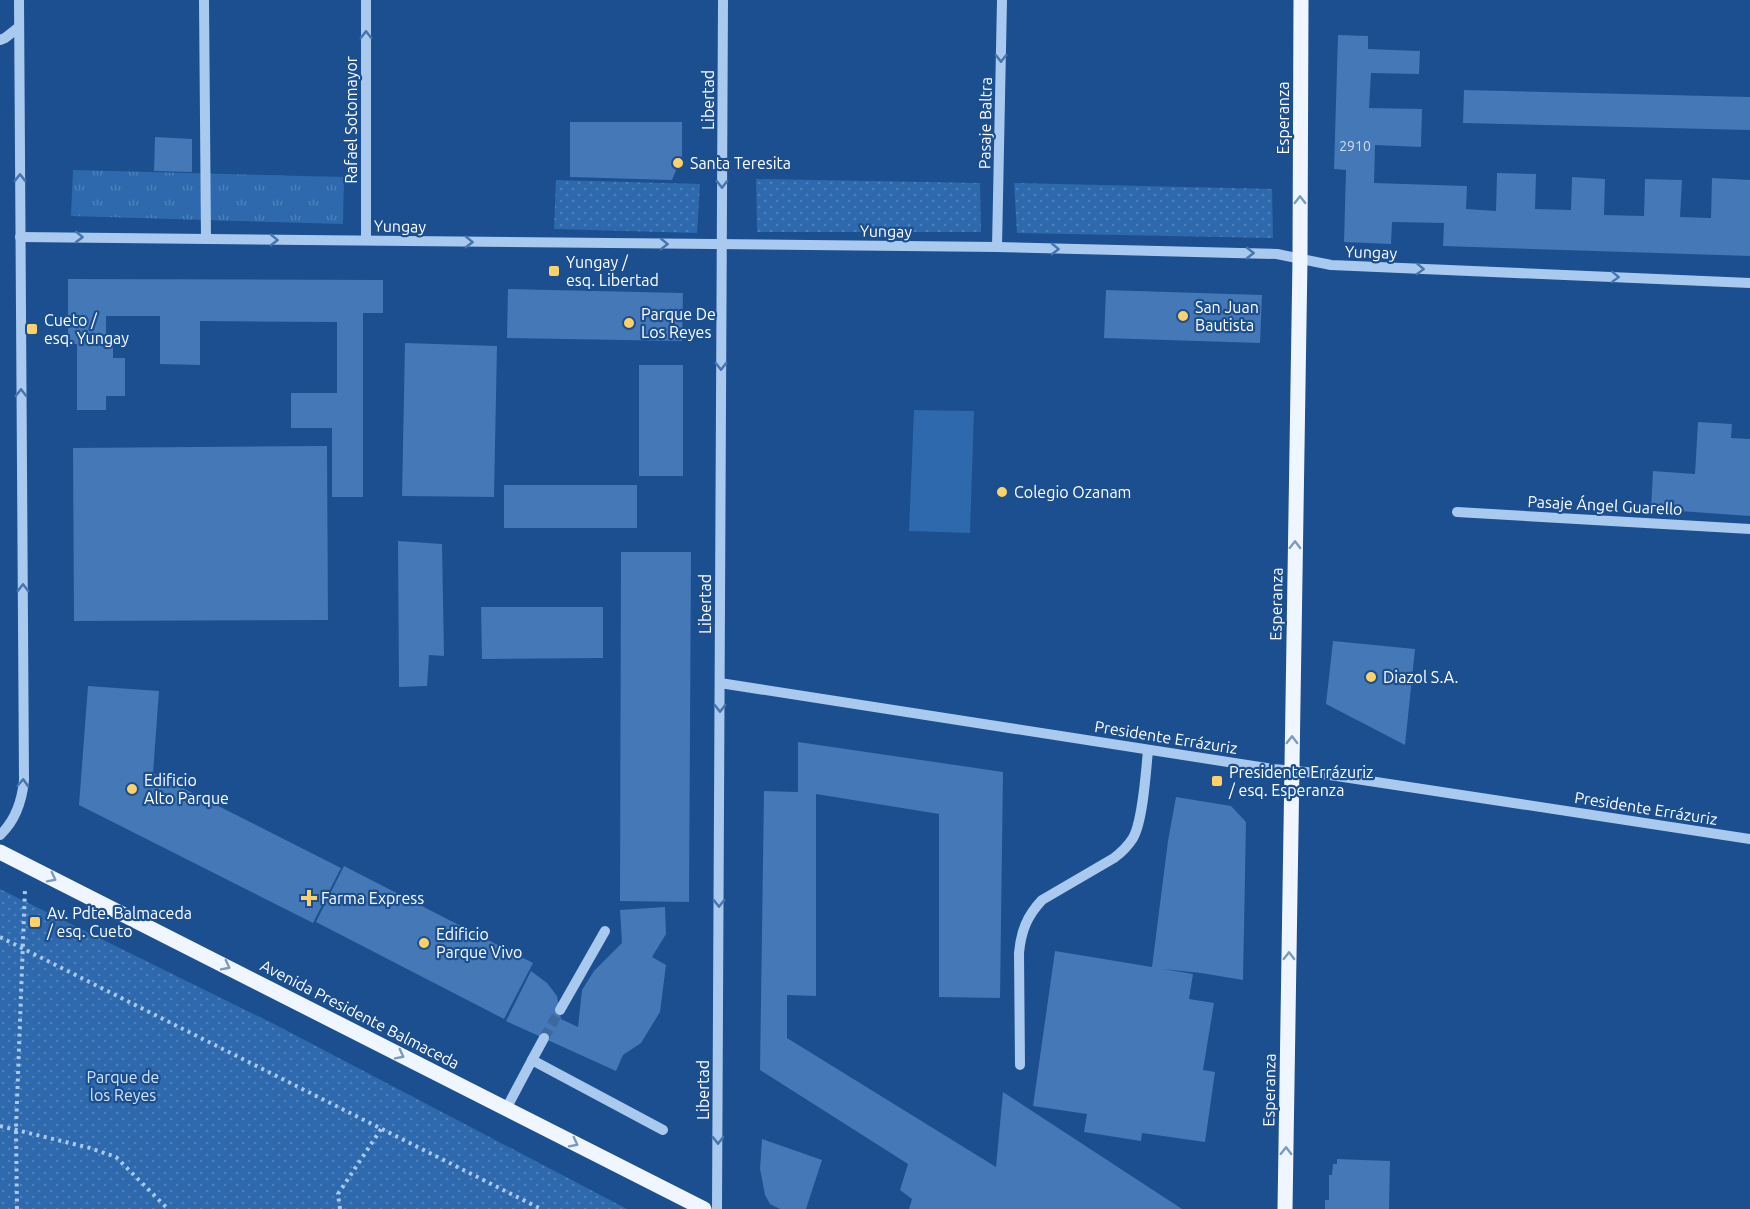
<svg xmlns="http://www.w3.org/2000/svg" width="1750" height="1209" font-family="Ubuntu,sans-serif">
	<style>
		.grass { fill: url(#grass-tufts) }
		.park { fill: url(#park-dots) }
		.pitch { fill: #2e69ad }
		.building { fill: #4478b7 }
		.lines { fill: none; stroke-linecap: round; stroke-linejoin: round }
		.minor-tunnel { stroke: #3d69a0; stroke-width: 10; stroke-dasharray: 10 5; stroke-linecap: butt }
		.path { stroke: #a9c9ee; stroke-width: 4; stroke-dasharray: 3 4.5; stroke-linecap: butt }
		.minor { stroke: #a9c9ee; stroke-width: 10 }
		.major { stroke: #f0f6ff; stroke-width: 15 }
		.oneway { stroke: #4674ac }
		.oneway2 { stroke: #7b9ac1 }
		.poi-dot { fill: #ffd166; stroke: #1b4f8f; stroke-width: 2 }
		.labels { text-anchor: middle; stroke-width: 4.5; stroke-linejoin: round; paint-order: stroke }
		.number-label { font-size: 14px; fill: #d0dded }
		.street-label { font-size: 16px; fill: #fff; stroke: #1b4f8f }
		.poi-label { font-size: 16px; fill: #fff; stroke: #1b4f8f; text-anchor: start }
		.park-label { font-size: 16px; fill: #cfe3fa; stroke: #1b4f8f }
	</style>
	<defs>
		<pattern id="grass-tufts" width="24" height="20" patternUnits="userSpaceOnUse" patternTransform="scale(1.5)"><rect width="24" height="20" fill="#2e69ad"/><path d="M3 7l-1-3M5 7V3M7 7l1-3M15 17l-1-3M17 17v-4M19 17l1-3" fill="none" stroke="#4d80b9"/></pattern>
		<pattern id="park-dots" width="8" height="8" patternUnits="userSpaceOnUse" patternTransform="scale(1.5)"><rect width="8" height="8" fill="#2e69ad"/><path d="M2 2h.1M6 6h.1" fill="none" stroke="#4d80b9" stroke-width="1.8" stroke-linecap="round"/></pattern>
	</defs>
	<rect width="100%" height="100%" fill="#1b4f8f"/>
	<path class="grass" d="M73,170L344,177L343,224L71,216Z"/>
	<g class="park">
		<path d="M756,179L980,183L981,232H757Z"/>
		<path d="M556,180L700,184L697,233L554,229Z"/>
		<path d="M1014,183L1272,189L1273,238L1017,233Z"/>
		<path d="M0,889L276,1025L627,1209H0Z"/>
	</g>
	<path class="pitch" d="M914,410L974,411L970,533L909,531Z"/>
	<g class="building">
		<path d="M1338,35L1368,36V49L1420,51L1419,74L1371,73L1369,108L1422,109L1421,147L1375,145L1374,183L1467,186L1466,209L1496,211L1497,173L1536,174L1535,209L1571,210L1572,177L1605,179L1604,215L1644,216L1645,179L1682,180L1680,217L1711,218L1712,178L1750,180V256L1443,246L1444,223L1392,222L1391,244L1344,242L1346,170L1334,169Z"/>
		<path d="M1464,90L1750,97V130L1463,123Z"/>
		<path d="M570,122H682V156L672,180L570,177Z"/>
		<path d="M155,137L192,139V172L154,171Z"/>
		<path d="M68,279L383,280V313H363V497H332V428H291V393H337V322L200,321V365L160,364V316H106V341H113V358H125V396H106V410H77V344H68Z"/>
		<path d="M508,289L683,293L682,341L507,338Z"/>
		<path d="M1106,290L1262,295L1260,343L1104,338Z"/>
		<path d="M405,343L497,346L494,497L402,496Z"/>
		<rect x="639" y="365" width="44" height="111"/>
		<path d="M1698,422L1732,424L1731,438L1750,439V516L1651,509L1653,471L1695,474Z"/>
		<path d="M327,446L328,620L74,621L73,448Z"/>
		<rect x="504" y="485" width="133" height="43"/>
		<path d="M398,541L442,544L444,656L429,655L427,686L399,687Z"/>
		<path d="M621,552H691L689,902L620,901Z"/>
		<path d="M481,607H603V658L482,659Z"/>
		<path d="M1333,641L1415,649L1405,745L1326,704Z"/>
		<path d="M88,686L159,691L153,773L341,868L313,923L79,805Z"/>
		<path d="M798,742L1003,772L1000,998L939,997V814L816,794V996L787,995V1038L996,1167L1003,1092L1182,1209H909L912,1199L900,1190L908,1164L760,1070L764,791L798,792Z"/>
		<path d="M1176,797L1231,806L1246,822L1243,980L1201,973L1163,969L1193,974L1189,999L1214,1003L1203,1070L1215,1072L1205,1142L1142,1133L1141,1141L1084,1132L1087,1114L1033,1106L1055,951L1152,967L1168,841Z"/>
		<path d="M344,866L533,963L504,1019L316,922Z"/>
		<path d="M665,907L666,934L652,957L666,965L660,1012L641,1043L623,1055L616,1071L506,1021L531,971L547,983L557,996L561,1019L578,1027L582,990L594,971L622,943L620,910Z"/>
		<path d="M762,1139L822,1160L806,1209H780L770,1204L765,1195L760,1169Z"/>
		<path d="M1337,1159L1390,1161L1389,1209H1325V1200H1329V1175H1332L1333,1164H1337Z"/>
	</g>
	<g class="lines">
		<path class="minor-tunnel" d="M544,1038L560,1010"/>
		<g class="path">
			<path d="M0,937L541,1209"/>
			<path d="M0,1126L90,1148L116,1157L168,1209"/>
			<path d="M17,1209L16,1128L25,889"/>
			<path d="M340,1209L338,1194L381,1129"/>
		</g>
		<g class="minor">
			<path d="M204,0L206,239"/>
			<path d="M366,0V240"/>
			<path d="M0,40L5,38L19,27"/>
			<path d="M20,237L997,247L1277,254L1331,265L1750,283"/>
			<path d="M997,247L1002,0"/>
			<path d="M1457,512L1750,529"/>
			<path d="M720,683L1273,769L1317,773L1750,839"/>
			<path d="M0,835C16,820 22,801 24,780L19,0"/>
			<path d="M560,1010L605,931"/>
			<path d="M532,1060L544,1038"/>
			<path d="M1020,1065L1019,953C1021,931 1027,916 1042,900L1114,858C1122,852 1128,846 1133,838C1143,821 1146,771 1148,750"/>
			<path d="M506,1109L532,1060L663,1130"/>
			<path d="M717,1209L723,0"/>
		</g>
		<g class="major">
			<path d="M0,852L704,1209"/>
			<path d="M1285,1209L1300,259L1301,0"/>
		</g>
	</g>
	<defs><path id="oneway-chevron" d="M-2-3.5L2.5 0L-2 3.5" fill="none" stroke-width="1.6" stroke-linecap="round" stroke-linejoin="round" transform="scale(1.5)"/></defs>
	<g class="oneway">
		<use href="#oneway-chevron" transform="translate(366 35) rotate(-90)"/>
		<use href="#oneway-chevron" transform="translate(1001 58) rotate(91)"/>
		<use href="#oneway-chevron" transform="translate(20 178) rotate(-90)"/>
		<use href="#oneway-chevron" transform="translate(722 184) rotate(90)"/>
		<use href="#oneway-chevron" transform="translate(79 237) rotate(1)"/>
		<use href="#oneway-chevron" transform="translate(274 240) rotate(1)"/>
		<use href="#oneway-chevron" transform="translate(469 242) rotate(1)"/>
		<use href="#oneway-chevron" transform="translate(664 244) rotate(1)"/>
		<use href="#oneway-chevron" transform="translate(1055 249) rotate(1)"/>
		<use href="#oneway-chevron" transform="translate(1250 253) rotate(1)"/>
		<use href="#oneway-chevron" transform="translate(1420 269) rotate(2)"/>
		<use href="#oneway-chevron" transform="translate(1615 277) rotate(2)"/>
		<use href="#oneway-chevron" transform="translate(721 366) rotate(90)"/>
		<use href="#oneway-chevron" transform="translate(21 393) rotate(-90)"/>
		<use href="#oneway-chevron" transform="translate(23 588) rotate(-90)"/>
		<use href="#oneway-chevron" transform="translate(720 708) rotate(90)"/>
		<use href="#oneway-chevron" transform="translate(23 783) rotate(-87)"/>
		<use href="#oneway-chevron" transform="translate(719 903) rotate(90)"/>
		<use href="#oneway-chevron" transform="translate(718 1140) rotate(90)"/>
	</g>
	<g class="oneway2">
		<use href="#oneway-chevron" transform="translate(1300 200) rotate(-90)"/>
		<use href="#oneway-chevron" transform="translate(1295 545) rotate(-89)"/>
		<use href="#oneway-chevron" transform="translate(1292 740) rotate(-89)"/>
		<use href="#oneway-chevron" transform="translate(52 878) rotate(27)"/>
		<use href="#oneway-chevron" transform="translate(1289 956) rotate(-89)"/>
		<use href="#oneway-chevron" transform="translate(226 966) rotate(27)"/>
		<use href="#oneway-chevron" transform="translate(400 1055) rotate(27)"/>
		<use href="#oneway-chevron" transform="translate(574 1143) rotate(27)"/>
		<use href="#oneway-chevron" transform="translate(1286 1151) rotate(-89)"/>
	</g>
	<g class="poi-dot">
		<circle cx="678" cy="163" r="6"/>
		<rect x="548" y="265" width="12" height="12" rx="3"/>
		<circle cx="1183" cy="316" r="6"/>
		<circle cx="629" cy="323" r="6"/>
		<rect x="26" y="323" width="12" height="12" rx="3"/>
		<circle cx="1002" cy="492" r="6"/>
		<circle cx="1371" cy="677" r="6"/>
		<rect x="1211" y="775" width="12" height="12" rx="3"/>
		<circle cx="132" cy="789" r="6"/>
		<path d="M306 889h6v6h6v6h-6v6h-6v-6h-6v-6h6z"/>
		<rect x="29" y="916" width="12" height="12" rx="3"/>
		<circle cx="424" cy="943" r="6"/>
	</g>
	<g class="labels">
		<g class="number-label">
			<text x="1355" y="151">2910</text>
		</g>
		<g class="street-label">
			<text transform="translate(708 100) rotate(-90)" y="6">Libertad</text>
			<text transform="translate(1283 118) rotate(-90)" y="6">Esperanza</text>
			<text transform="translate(351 120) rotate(-90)" y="6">Rafael Sotomayor</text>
			<text transform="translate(985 123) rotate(-89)" y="6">Pasaje Baltra</text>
			<text transform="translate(400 226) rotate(1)" y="6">Yungay</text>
			<text transform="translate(886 231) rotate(1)" y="6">Yungay</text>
			<text transform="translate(1371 252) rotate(2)" y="6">Yungay</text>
			<text transform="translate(1605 505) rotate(3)" y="6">Pasaje Ángel Guarello</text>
			<text transform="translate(705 604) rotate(-90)" y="6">Libertad</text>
			<text transform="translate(1276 604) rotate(-89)" y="6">Esperanza</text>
			<text transform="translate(1166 737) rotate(9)" y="6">Presidente Errázuriz</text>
			<text transform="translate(1646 808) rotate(9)" y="6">Presidente Errázuriz</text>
			<text transform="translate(360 1014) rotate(27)" y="6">Avenida Presidente Balmaceda</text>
			<text transform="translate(703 1090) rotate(-90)" y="6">Libertad</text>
			<text transform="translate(1269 1090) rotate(-89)" y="6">Esperanza</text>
		</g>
		<g class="poi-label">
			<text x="690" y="169">Santa Teresita</text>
			<text x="566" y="268">Yungay /<tspan x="566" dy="18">esq. Libertad</tspan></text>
			<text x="1195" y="313">San Juan<tspan x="1195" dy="18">Bautista</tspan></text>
			<text x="641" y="320">Parque De<tspan x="641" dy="18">Los Reyes</tspan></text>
			<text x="44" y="326">Cueto /<tspan x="44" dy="18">esq. Yungay</tspan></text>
			<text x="1014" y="498">Colegio Ozanam</text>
			<text x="1383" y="683">Diazol S.A.</text>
			<text x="1229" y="778">Presidente Errázuriz<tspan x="1229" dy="18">/ esq. Esperanza</tspan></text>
			<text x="144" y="786">Edificio<tspan x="144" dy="18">Alto Parque</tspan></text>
			<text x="321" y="904">Farma Express</text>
			<text x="47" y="919">Av. Pdte. Balmaceda<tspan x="47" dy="18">/ esq. Cueto</tspan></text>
			<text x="436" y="940">Edificio<tspan x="436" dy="18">Parque Vivo</tspan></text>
		</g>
		<g class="park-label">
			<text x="123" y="1083">Parque de<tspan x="123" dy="18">los Reyes</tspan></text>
		</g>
	</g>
</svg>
